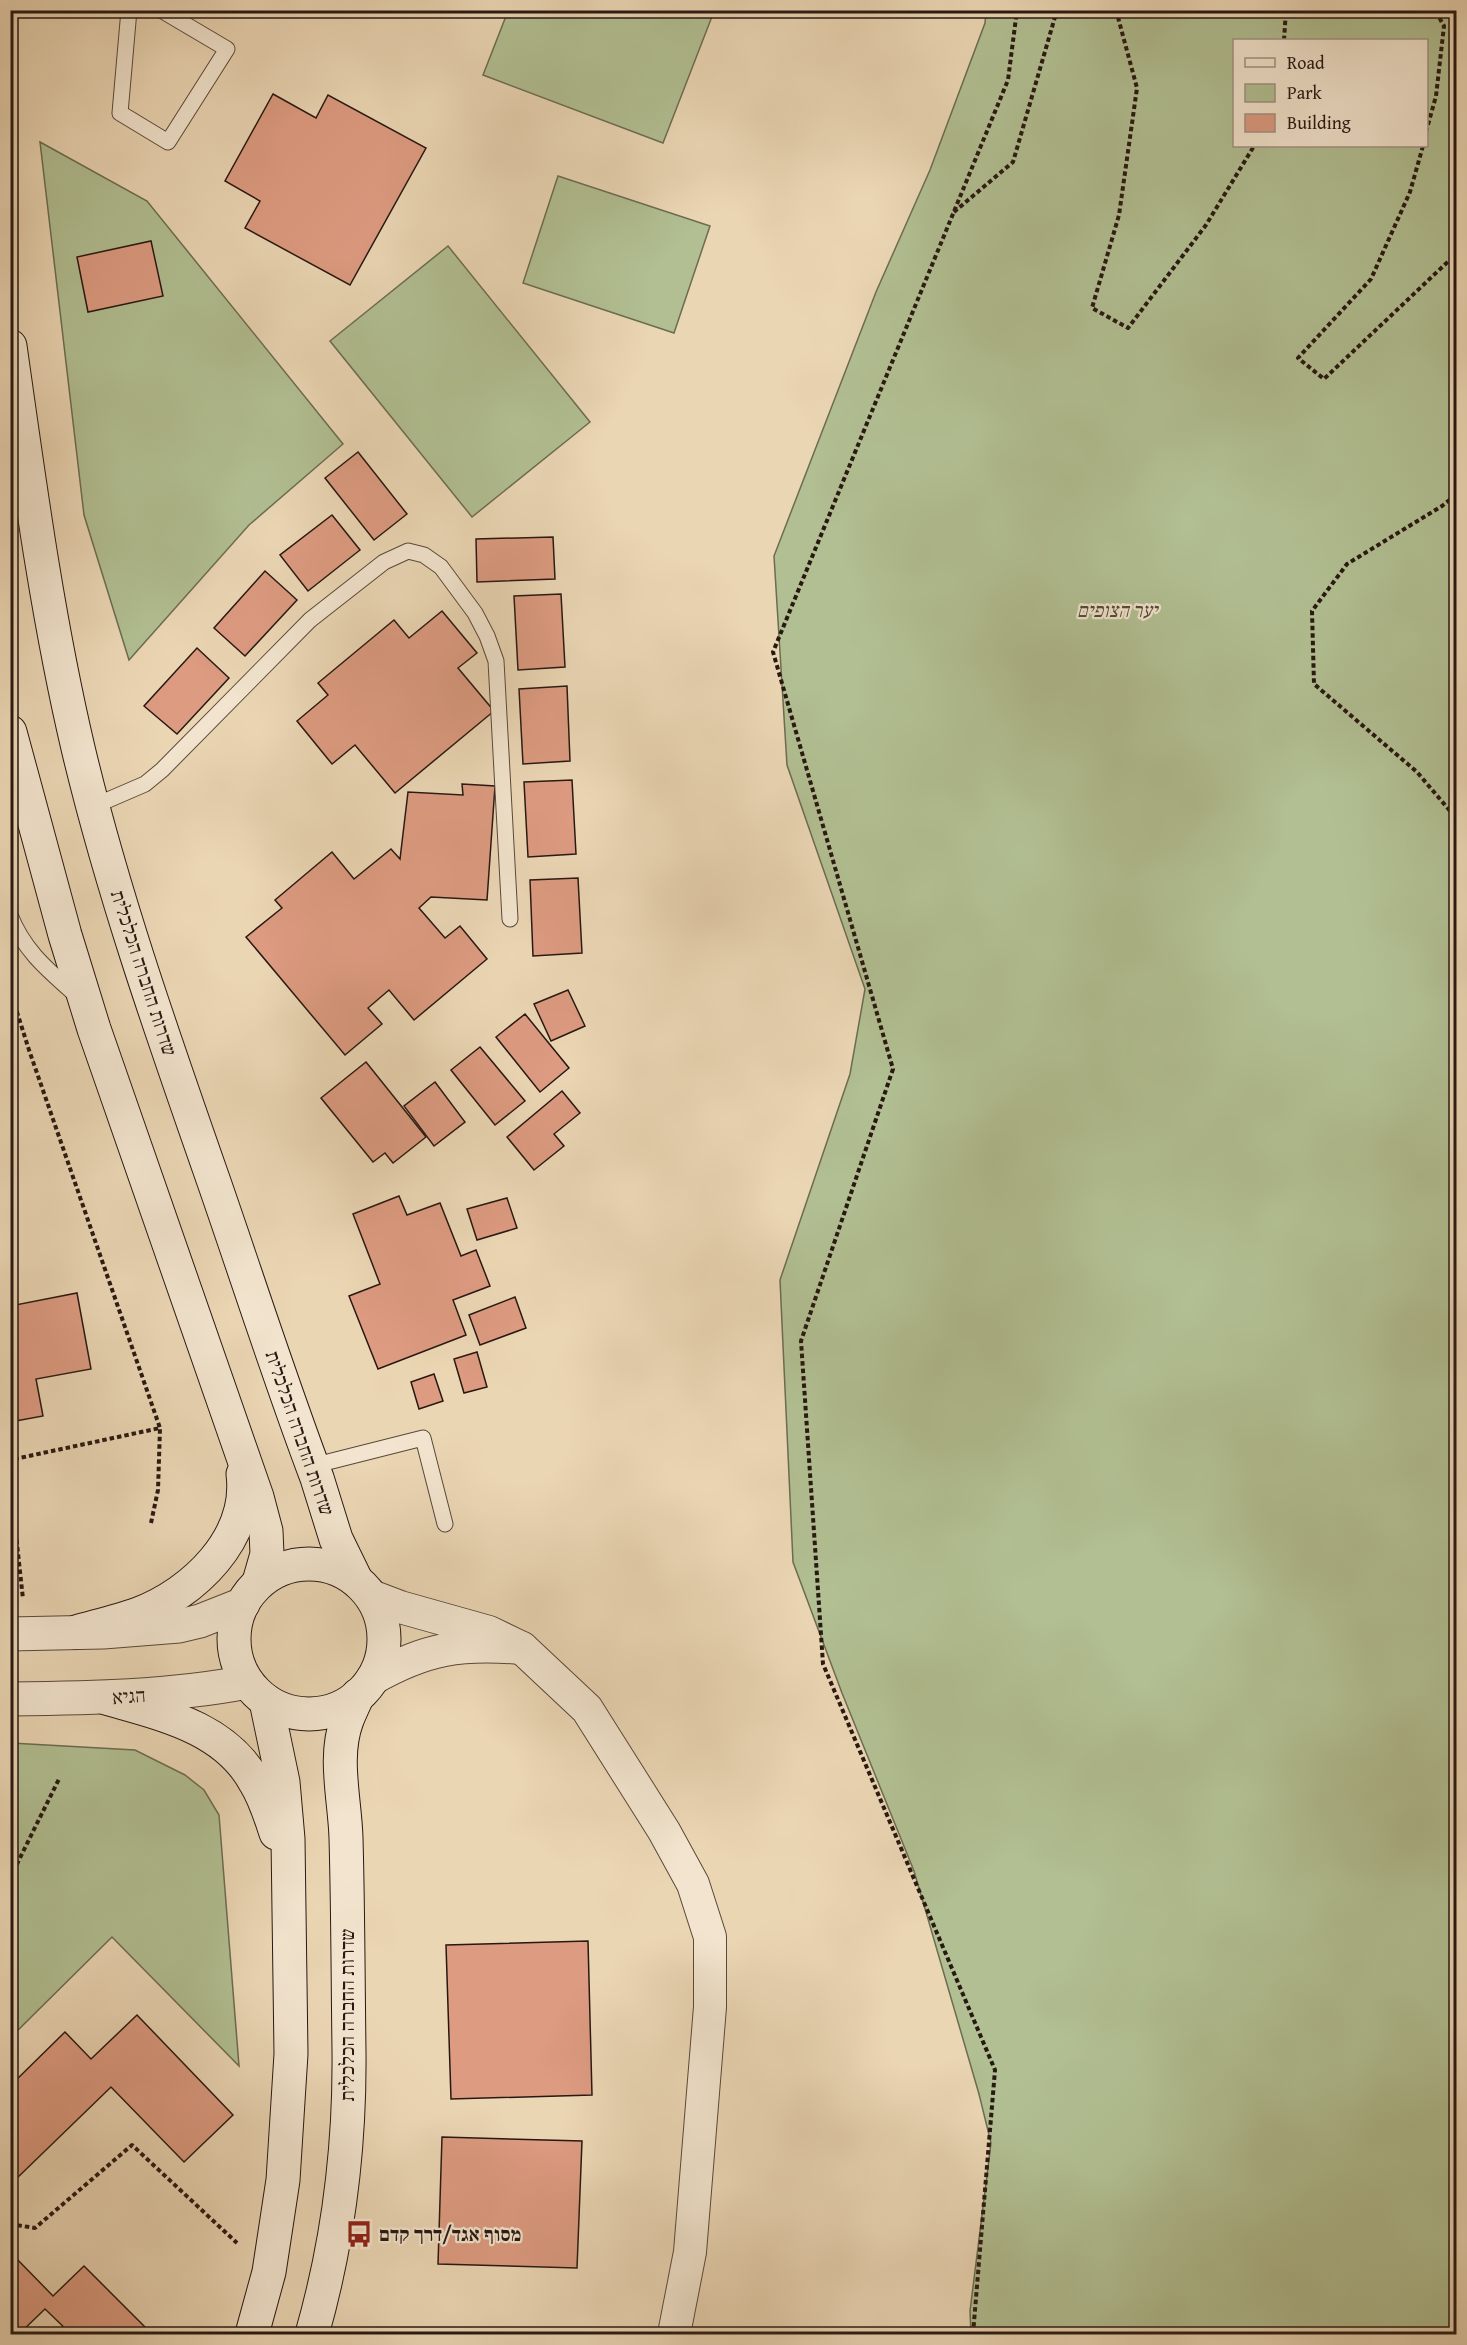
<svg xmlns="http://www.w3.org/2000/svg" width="1467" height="2345" font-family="'Gentium Book Plus','Frank Ruhl Libre',serif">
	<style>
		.green { fill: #b1bf92; stroke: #6c6c52; stroke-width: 1.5; fill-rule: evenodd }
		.building { fill: #dd9b81; stroke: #281812; stroke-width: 1.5 }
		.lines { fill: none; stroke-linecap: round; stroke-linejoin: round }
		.service-casing { stroke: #59483a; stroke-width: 17 }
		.minor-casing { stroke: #59483a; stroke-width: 34 }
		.tertiary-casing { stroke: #59483a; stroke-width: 35 }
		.secondary-casing { stroke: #281812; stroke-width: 35 }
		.path { stroke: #281812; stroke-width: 4; stroke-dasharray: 4.5 3; stroke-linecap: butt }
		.service { stroke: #f2e4ce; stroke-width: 15 }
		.minor { stroke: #f2e4ce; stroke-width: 32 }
		.tertiary { stroke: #f2e4ce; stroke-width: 33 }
		.secondary { stroke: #f2e4ce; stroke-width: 33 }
		.labels { text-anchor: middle; stroke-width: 4.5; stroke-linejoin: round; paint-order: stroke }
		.park-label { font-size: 20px; font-style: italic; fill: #514a38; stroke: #f2e4ce }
		.street-label { font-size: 20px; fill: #281812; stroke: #f2e4ce }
		.poi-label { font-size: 20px; font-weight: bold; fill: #281812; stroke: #f2e4ce; text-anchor: start }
	</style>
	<rect width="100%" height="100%" fill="#ebd6b4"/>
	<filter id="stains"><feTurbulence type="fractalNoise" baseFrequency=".00333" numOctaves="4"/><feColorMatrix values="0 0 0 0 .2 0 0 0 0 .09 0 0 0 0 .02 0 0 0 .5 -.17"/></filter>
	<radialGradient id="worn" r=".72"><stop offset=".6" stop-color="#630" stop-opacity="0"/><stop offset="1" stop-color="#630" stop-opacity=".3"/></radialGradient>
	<g class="green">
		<path d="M704,10L713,14L663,143L483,75L508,11Z"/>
		<path d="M986,11H1456V2334H971L970,2311L991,2143L979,2094L914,1871L842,1693L793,1562L780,1280L850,1074L865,989L787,765L774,556L876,292L930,170L985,23ZM1426,40V146H1234V40Z"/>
		<path d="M40,142L147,201L343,444L249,525L129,660L84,515Z"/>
		<path d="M558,176L710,226L674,333L523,283Z"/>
		<path d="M448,246L590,422L472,517L330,341Z"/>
		<path d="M11,1743L135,1750L185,1775L204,1790L219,1815L239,2066L112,1937L11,2037Z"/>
	</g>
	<g class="building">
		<path d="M273,94L316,118L328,95L426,148L350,285L245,228L260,201L225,181Z"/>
		<path d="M151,241L163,296L88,312L77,257Z"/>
		<path d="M358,452L407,514L374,540L325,478Z"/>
		<path d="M332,515L360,550L308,591L280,555Z"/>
		<path d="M553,537L555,579L477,582L476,539Z"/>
		<path d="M265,571L297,600L245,656L214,628Z"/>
		<path d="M561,594L565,667L518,670L514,596Z"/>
		<path d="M442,611L477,653L458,668L494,711L395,793L355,745L332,764L297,721L328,695L318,683L394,620L409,638Z"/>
		<path d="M197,648L229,678L177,734L144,706Z"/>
		<path d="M567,686L570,761L523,764L519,689Z"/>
		<path d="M572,780L576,854L528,857L524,782Z"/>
		<path d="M462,784L495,786L487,900L431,897L419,908L445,938L460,926L487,959L414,1020L389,990L368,1008L382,1024L345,1055L246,937L282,908L275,900L332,852L354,879L391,849L400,859L408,792L463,795Z"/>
		<path d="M578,878L582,953L533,956L530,880Z"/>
		<path d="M568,990L585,1026L551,1041L534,1004Z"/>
		<path d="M525,1014L569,1068L540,1092L496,1037Z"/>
		<path d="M480,1047L525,1101L495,1125L451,1070Z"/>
		<path d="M366,1062L426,1137L393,1163L385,1153L373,1162L321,1098Z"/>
		<path d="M435,1082L465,1122L434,1146L404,1106Z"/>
		<path d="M562,1091L580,1113L554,1134L564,1146L534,1170L507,1137Z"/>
		<path d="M399,1196L407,1215L440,1203L461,1256L476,1250L490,1286L453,1300L466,1335L378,1369L349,1296L380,1284L353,1214Z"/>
		<path d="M507,1198L517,1228L477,1240L467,1209Z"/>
		<path d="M77,1293L91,1369L36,1379L43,1416L10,1422V1306Z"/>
		<path d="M515,1297L526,1328L480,1345L469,1315Z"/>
		<path d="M477,1352L487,1387L464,1393L454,1359Z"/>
		<path d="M434,1374L443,1401L419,1409L411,1382Z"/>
		<path d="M588,1941L592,2095L451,2099L446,1945Z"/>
		<path d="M137,2015L233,2115L184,2162L111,2087L14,2181L10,2177V2086L65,2032L91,2059Z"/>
		<path d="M442,2137L582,2141L577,2268L438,2264Z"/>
		<path d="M14,2256L53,2296L84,2266L152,2334H71L45,2309L19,2334H10V2260Z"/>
	</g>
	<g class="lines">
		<defs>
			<g id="service">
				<path d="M129,10L120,113L168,142L227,49L161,10"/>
				<path d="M94,806L145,784L162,770L310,620L384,562L408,551L424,555L441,567L475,613L487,636L496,661L510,919"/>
				<path d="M10,915C24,951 48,970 76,995"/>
				<path d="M312,1466L423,1438L445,1524"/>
			</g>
			<g id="minor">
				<path d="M371,1596L400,1607L489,1632L522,1648C461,1643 426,1648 372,1679"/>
				<path d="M522,1648L587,1709L664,1831L693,1884L710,1937V2007L690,2252L674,2334"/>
			</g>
			<g id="tertiary">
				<path d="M10,1634L103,1632L179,1626L200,1621L243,1604"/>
				<path d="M10,1699C90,1698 169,1697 247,1682"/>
			</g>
			<g id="secondary">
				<path d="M10,346C29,480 47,616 78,748C113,895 164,1039 214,1182C248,1280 280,1380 317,1478L336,1539L356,1580"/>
				<path d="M10,732L65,935L94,1029L257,1497L266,1531L267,1554L259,1582"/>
				<circle cx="309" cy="1639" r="75"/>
				<path d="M76,1632C97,1626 118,1621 138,1614C194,1593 251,1538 243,1474"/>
				<path d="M106,1698C161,1714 225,1727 255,1782C265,1798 270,1815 276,1833"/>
				<path d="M252,2334L269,2272L283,2180L291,2054L288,1839L283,1782L266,1701"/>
				<path d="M312,2334C338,2243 350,2147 349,2051C348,1980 348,1909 346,1838C345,1800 333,1757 347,1720C350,1712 354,1704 358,1695"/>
			</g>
		</defs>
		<use href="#service" class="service-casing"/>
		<use href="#minor" class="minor-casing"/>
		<use href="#tertiary" class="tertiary-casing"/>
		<use href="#secondary" class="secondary-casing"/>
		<g class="path">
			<path d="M1116,10L1137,88L1119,215L1092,308L1128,328L1206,225L1254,146"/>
			<path d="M1284,40L1286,10"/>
			<path d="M1426,132L1436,96L1444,26L1435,10"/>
			<path d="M1423,146L1410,192L1371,279L1298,358L1324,379L1456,254"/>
			<path d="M954,212L1013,162L1057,10"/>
			<path d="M1456,495L1442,506L1347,564L1312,611L1314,684L1417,772L1456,818"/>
			<path d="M10,990L29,1050L160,1428L10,1460"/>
			<path d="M10,1480L23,1599"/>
			<path d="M151,1523L158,1490L160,1428"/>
			<path d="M10,1878L59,1779"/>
			<path d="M10,2224L35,2228L132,2145L237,2243"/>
			<path d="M973,2334L995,2070L823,1664L801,1341L893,1069L773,652L1008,80L1017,10"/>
		</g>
		<use href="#service" class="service"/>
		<use href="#minor" class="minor"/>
		<use href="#tertiary" class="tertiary"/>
		<use href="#secondary" class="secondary"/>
	</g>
	<defs>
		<symbol id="bus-bare" viewBox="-9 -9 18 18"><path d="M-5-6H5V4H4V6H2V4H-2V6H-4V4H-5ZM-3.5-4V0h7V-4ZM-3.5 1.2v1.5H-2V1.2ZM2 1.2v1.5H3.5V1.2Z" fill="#8f2418" stroke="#f2e4ce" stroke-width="2.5" paint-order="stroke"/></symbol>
	</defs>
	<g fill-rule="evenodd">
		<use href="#bus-bare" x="340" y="2215" width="38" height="38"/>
	</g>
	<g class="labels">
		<g class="park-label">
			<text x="1117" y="617">יער הצופים</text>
		</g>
		<g class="street-label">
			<text transform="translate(144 973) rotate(72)" y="7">שדרות החברה הכלכלית</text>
			<text transform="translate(300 1433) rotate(71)" y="7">שדרות החברה הכלכלית</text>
			<text transform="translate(129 1696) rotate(-4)" y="7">הגיא</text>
			<text transform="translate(347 2015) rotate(-90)" y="7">שדרות החברה הכלכלית</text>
		</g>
		<g class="poi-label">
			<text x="379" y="2241">מסוף אגד/דרך קדם</text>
		</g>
	</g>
	<rect width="1467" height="2345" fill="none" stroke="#ebd6b4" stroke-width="36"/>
	<rect x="12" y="12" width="1443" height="2321" fill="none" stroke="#281812" stroke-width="3"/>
	<rect x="18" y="18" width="1431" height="2309" fill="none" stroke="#281812" stroke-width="1.5"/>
	<rect x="1233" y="39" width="195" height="108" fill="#f2e4ce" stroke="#a19283" stroke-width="1.5"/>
	<rect x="1245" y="58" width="30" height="9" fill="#f2e4ce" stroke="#a19283" stroke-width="1.5"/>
	<text x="1287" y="69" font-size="18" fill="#281812">Road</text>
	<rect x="1245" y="84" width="30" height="18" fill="#b1bf92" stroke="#a19283" stroke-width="1.5"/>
	<text x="1287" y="99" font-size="18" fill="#281812">Park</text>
	<rect x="1245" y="114" width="30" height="18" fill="#dd9b81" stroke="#a19283" stroke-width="1.5"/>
	<text x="1287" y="129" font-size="18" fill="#281812">Building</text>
	<rect width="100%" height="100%" filter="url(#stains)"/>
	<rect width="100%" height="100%" fill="url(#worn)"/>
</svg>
